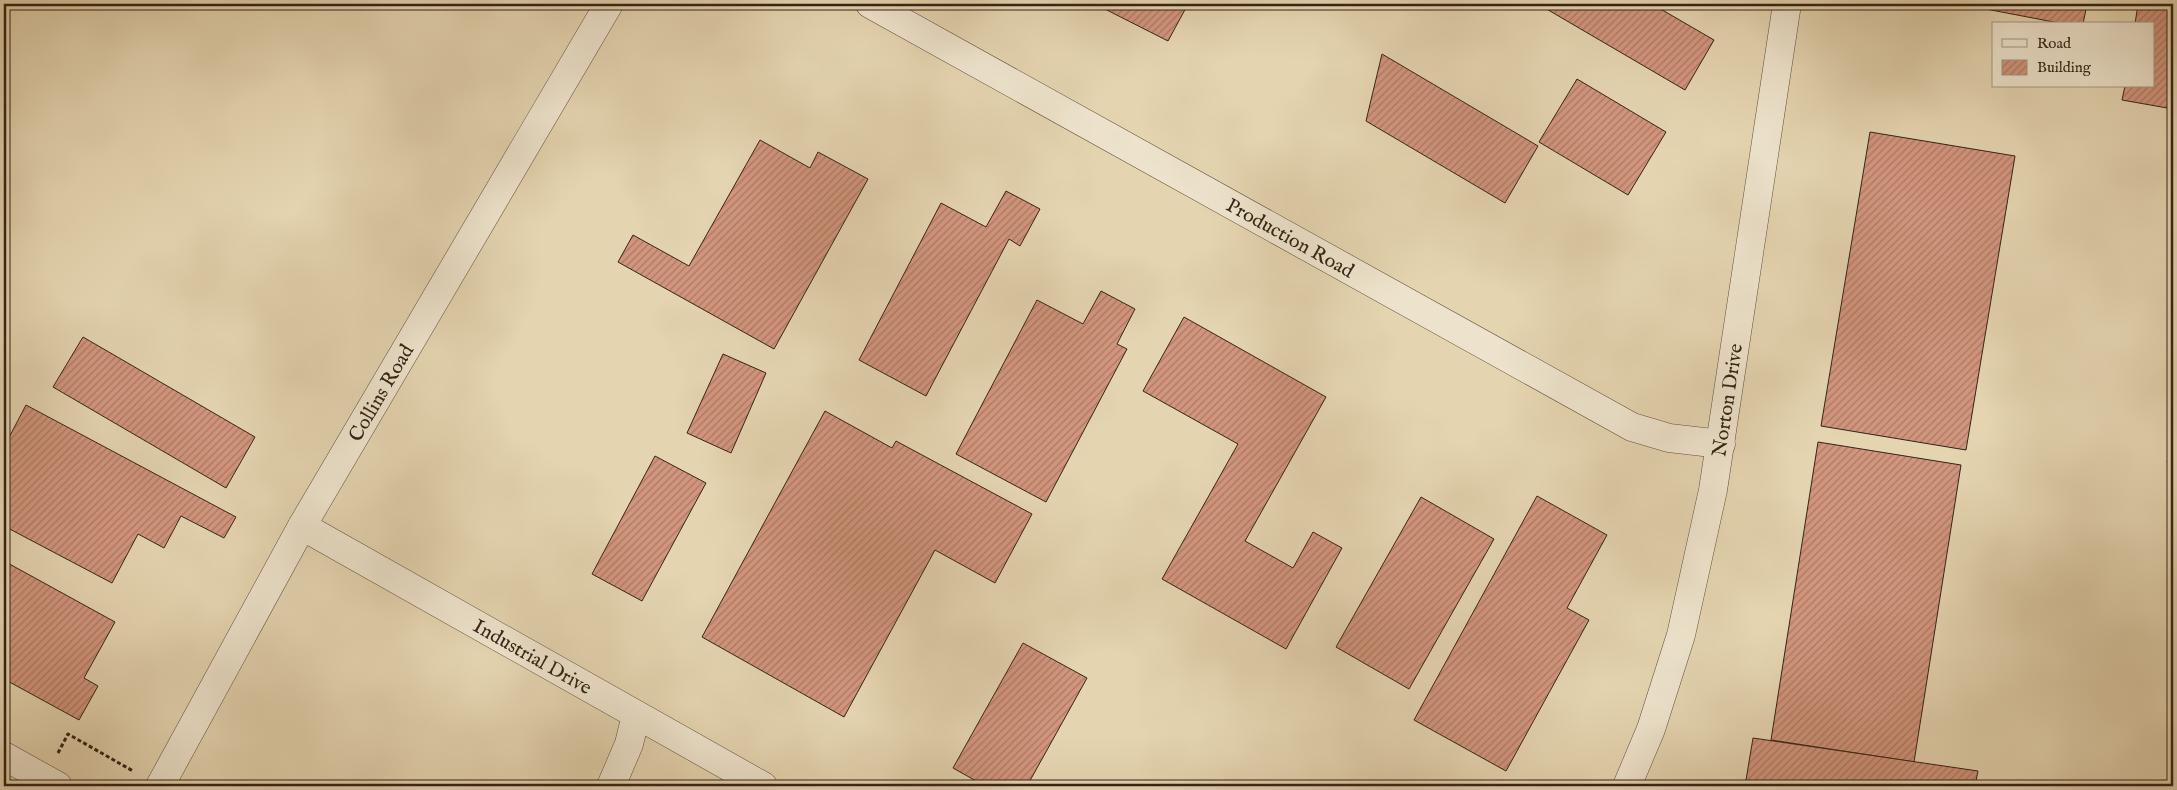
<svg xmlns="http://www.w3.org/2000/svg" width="2177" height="790" font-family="'IM FELL English',serif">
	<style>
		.building { fill: url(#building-hatch); stroke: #342316 }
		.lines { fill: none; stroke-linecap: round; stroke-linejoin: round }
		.minor-casing { stroke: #604f3c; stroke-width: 29 }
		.path { stroke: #342316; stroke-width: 3; stroke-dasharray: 4 2.5; stroke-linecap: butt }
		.minor { stroke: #ede3cc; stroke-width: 28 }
		.labels { text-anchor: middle; stroke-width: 4; stroke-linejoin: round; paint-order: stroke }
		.street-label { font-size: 20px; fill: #342316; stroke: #ede3cc }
	</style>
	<defs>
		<pattern id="building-hatch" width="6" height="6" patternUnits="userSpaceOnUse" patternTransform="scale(1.25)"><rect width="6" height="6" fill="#d2957d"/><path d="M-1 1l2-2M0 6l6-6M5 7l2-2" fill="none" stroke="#ab7965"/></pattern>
	</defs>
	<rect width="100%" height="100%" fill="#e4d4b0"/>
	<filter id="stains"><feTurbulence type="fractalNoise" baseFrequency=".004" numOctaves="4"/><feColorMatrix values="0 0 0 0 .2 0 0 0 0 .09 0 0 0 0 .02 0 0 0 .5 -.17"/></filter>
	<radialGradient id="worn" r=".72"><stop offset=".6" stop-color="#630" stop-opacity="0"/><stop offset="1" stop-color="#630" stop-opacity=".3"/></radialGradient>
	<g class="building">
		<path d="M1095,4H1188L1168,41Z"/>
		<path d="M1538,4H1652L1714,40L1685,90Z"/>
		<path d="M1960,4H2087L2083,24H2064Z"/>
		<path d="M2138,4H2173V109L2122,100L2125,86H2153V24H2135Z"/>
		<path d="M1382,54L1538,146L1505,203L1366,121Z"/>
		<path d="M1577,79L1666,132L1628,195L1539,142Z"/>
		<path d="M1870,132L2015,156L1966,450L1821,426Z"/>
		<path d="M760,140L810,168L818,152L868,179L774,349L618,262L633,235L689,266Z"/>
		<path d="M1006,191L1040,209L1020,246L1009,239L926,396L859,360L941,203L986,227Z"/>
		<path d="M1101,291L1135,309L1117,344L1127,349L1046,502L956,454L1037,300L1083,324Z"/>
		<path d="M1184,317L1326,397L1245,541L1293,568L1313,532L1342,548L1286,649L1162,579L1238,444L1143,391Z"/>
		<path d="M83,337L255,437L226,488L53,387Z"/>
		<path d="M723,354L766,373L731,453L687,433Z"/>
		<path d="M26,405L236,517L224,538L181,516L164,548L138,534L112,583L4,526V447Z"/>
		<path d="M825,411L892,448L896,441L1032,514L995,583L935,550L844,717L702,637Z"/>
		<path d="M1818,442L1961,465L1914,762L1771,740Z"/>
		<path d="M655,456L706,483L642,601L592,574Z"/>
		<path d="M2173,459V482L2167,461Z"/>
		<path d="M1537,496L1607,535L1567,608L1589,620L1506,771L1414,720Z"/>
		<path d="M1421,497L1494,539L1409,689L1336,647Z"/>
		<path d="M4,561L115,622L84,678L98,686L79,720L4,679Z"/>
		<path d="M1023,643L1087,678L1027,786H985L953,768Z"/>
		<path d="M1753,738L1978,771L1975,786H1745Z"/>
	</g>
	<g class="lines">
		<defs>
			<g id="minor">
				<path id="s1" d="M870,4L1632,427L1669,438L1721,444"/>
				<path id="s2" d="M302,526L763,786"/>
				<path d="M4,756L58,786"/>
				<path id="s3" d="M160,786L302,526L609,4"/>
				<path d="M611,786L629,744L636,715"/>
				<path id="s4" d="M1627,786L1651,729L1681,635L1713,490L1787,4"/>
			</g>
		</defs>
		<use href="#minor" class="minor-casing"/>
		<path class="path" d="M58,753L68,734L133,771"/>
		<use href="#minor" class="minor"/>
	</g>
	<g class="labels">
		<g class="street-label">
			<text dy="7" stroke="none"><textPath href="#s1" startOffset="481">Production Road</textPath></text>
			<text dy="7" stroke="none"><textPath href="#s3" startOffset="451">Collins Road</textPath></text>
			<text dy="7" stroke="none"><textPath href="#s4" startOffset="400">Norton Drive</textPath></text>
			<text dy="7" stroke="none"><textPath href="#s2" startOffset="265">Industrial Drive</textPath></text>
		</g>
	</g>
	<rect width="2177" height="790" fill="none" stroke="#e4d4b0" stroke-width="20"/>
	<rect x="5" y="5" width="2167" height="780" fill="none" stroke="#342316" stroke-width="2.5"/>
	<rect x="10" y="10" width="2157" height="770" fill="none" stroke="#342316"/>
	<rect x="1992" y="22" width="162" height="65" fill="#ede3cc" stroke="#a39683"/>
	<rect x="2002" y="39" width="25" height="8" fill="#ede3cc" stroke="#a39683"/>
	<text x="2037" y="48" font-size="15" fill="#342316">Road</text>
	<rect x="2002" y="60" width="25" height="15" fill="url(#building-hatch)" stroke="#a39683"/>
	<text x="2037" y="72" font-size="15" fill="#342316">Building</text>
	<rect width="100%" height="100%" filter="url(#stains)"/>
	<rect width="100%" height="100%" fill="url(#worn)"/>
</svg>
